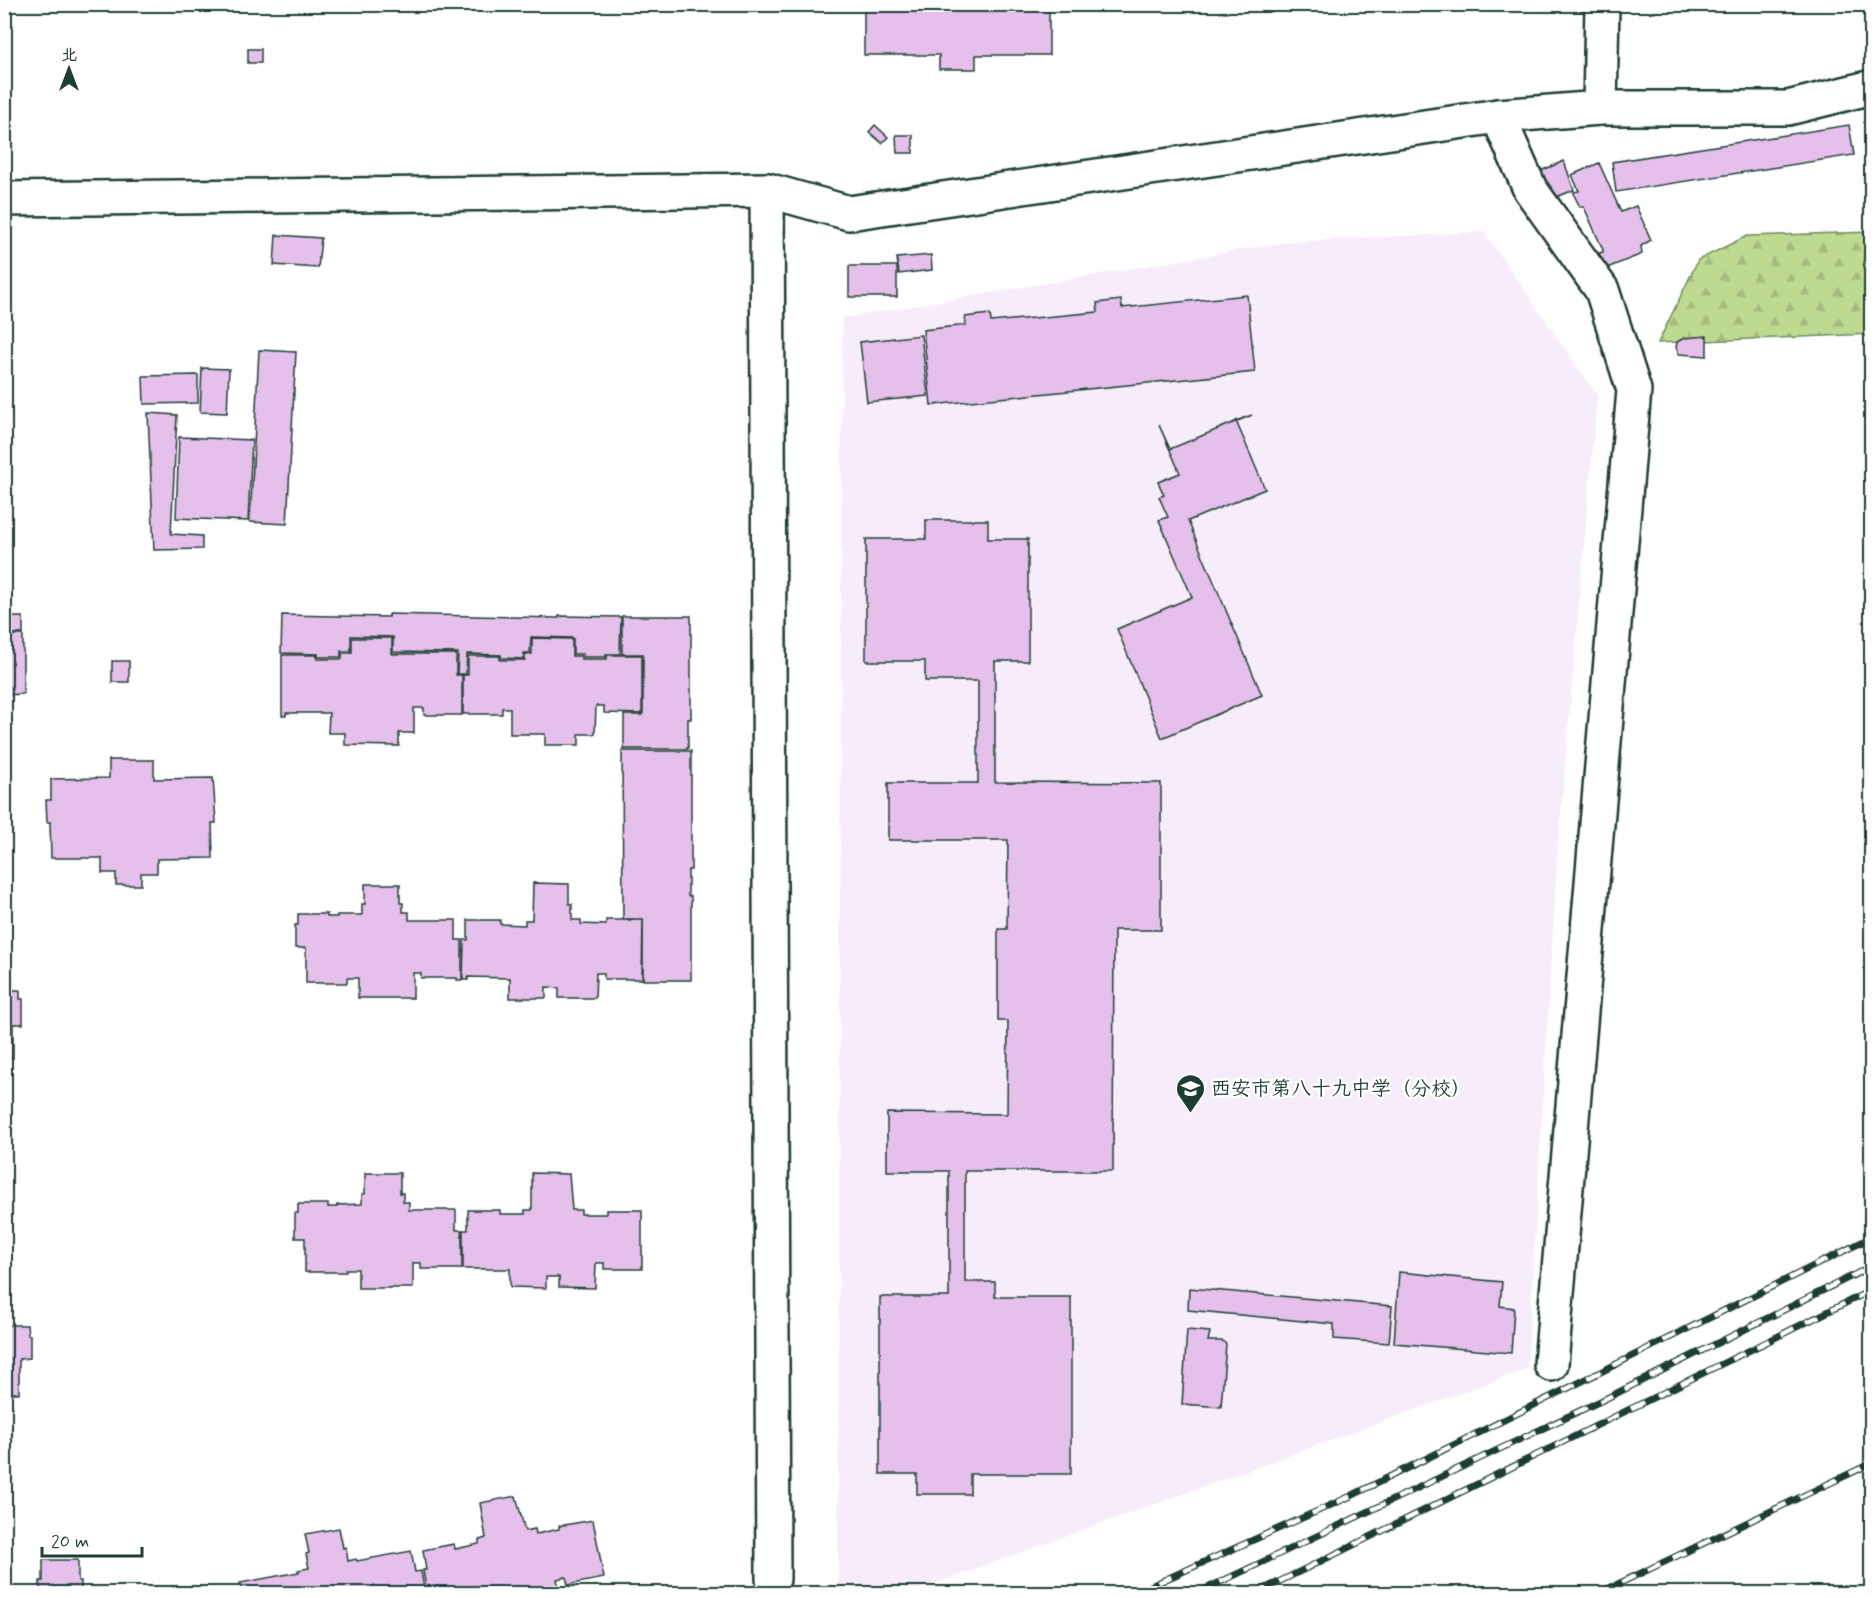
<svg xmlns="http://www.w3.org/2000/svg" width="1876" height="1598" font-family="Mynerve,'LXGW WenKai TC',sans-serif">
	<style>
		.built { fill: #f7ecf9 }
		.forest { fill: url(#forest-firs); stroke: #6e8b62; stroke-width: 1.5 }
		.building { fill: #e4c0eb; stroke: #1f3d34; stroke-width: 1.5 }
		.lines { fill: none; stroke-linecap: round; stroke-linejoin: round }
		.street-casing { stroke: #1f3d34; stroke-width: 38 }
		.secondary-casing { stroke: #1f3d34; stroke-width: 38 }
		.street { stroke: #fff; stroke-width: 33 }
		.secondary { stroke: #fff; stroke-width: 33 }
		.rail-casing { stroke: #1f3d34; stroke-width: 7 }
		.rail { stroke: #fff; stroke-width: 4.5; stroke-dasharray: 14; stroke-linecap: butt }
		.labels { text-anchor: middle; stroke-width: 5; stroke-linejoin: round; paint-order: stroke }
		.poi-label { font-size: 20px; fill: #1f3d34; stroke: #fff; text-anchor: start }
	</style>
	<defs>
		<pattern id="forest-firs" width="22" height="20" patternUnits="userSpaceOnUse" patternTransform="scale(1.5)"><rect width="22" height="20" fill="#bed990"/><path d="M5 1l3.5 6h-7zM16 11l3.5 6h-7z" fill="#a3bb7d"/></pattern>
	</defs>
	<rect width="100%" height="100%" fill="#fff"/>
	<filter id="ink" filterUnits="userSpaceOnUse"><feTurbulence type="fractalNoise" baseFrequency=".0167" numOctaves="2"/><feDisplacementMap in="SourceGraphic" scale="12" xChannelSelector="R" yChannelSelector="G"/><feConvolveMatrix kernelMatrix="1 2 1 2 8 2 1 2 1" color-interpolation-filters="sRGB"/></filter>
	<g filter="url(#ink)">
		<path class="built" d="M1484,232L1597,395L1557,859L1527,1369L909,1593L838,1594L842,318L1287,242Z"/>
		<path class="forest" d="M1871,232V334L1658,343L1698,260L1747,236Z"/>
		<g class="building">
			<path d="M864,4H1049V55H976V69H939V55H864Z"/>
			<rect x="248" y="49" width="13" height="14"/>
			<path d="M875,125L888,137L882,143L869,132Z"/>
			<path d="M1849,125L1854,155L1616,192L1612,162Z"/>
			<path d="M896,135H913V153H897Z"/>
			<path d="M1564,161L1574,190L1541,203L1531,175Z"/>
			<path d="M1599,163L1621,212L1636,206L1651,240L1641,246L1642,254L1607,268H1605L1599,253L1603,252V250L1584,207H1580L1574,195V192L1579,191L1572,175Z"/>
			<path d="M276,235L321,238L318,268L274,265Z"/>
			<path d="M931,255L932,270L899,274L897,258Z"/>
			<rect x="849" y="266" width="48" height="31"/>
			<path d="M1247,295L1255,372L931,405L923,330L966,325L965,317L990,314L991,322L1098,312L1097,303L1121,300L1122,308Z"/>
			<path d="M921,335L928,396L867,402L860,342Z"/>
			<path d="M1707,336V356L1679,354L1676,347L1677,342L1684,338Z"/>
			<path d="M259,350L296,352L287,524L250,522Z"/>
			<path d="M202,368L229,369L227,413L200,412Z"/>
			<path d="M198,375V403L144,404L143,376Z"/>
			<path d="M148,413L177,415L171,534L202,536V549L154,550Z"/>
			<path d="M1252,415L1236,421L1265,489L1188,521L1262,695L1162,738L1117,629L1192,597L1159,520L1168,517L1159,497L1164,495L1158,482L1180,473L1159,425L1170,449Z"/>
			<path d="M179,437L252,440L248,521L176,518Z"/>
			<path d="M926,520H988V539H1028V661H995V782L1161,783V930H1114L1113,1171H965V1282H995V1297H1071V1474H970V1494H917V1474H880V1297H949V1171H887V1113L1007,1114L1008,1021H998V929H1007L1008,840H888V783H978V681H925V661H866V539H926Z"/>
			<path d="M389,614L559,618V616L621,617L620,654H606V657H583V654H573V638L531,637L530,653H524V659L501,658V655L467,654L466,674H457L458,653L393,652V637L351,636V651H341V657H318V654L281,653L282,615L389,617Z"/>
			<path d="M622,616H691V719H688V749H624V715H643V654H622Z"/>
			<rect x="4" y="617" width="19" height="17"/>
			<path d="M4,635H23V694L4,695Z"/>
			<path d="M352,638H392V654H456V675H462V715H424V708H414V733H399V746L345,745V733H328L329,713H286V716H282V655H317V659H342V653H352Z"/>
			<path d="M532,638L572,639V656H581V659H607V655H642V714L604,713V706H596L595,734H579V745H545V734H510V708H502V714H463V675H468V656H500V660H525V654H532Z"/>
			<rect x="112" y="661" width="17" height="21"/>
			<path d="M622,751H691V870H688V896H691V980H643V919H623Z"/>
			<path d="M109,760H154V779L213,778L216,823H212L213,858L157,859V873H141V885H116V873H102V858H51L50,822H47L46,800H51V779L109,778Z"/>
			<path d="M533,883L569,884V904H572V920H581V924L606,925V920H643L642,979H604V973H596L595,998H559V988L546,987V998H510V978L468,977V980H463L464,940H468V920H500V924L525,925V920H532Z"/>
			<path d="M365,884H400V903H403V912H409V920H456V940H462V980H457V978H421V973H413V998H358V978H347V983H306V948H295V925H298V914H327V917H337V915H362V904H365Z"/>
			<path d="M4,990H20V999H23V1024H13V1058H4Z"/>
			<path d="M365,1173H400V1193H403V1202H409V1210H456V1230H462V1269H421V1263H413V1288H358V1269H346V1272H305V1238H295V1213H298V1204H328V1207H337V1205L362,1204V1194H365Z"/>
			<path d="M532,1173L569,1174L572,1210H581V1214H606V1210H642V1269H604V1263H596L595,1288L559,1287V1277H546V1288L510,1287V1269H463V1230H468V1210H500V1214H525V1210H532Z"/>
			<path d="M1399,1272L1502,1282L1500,1306L1514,1308L1511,1353L1394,1343Z"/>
			<path d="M1189,1288L1392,1306L1389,1343L1334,1339V1324L1188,1310Z"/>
			<path d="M4,1325H27L28,1335H30V1358L19,1359V1393H4Z"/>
			<path d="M1187,1330L1210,1332L1208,1341H1222L1226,1344L1221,1407L1182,1404Z"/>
			<path d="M516,1496L525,1531L535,1529L536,1534L559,1529V1526L593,1520L604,1578L568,1585L566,1577L557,1579L560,1594H427L423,1570H426L423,1550L454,1544L455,1549L479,1544V1540L486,1538L480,1503Z"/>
			<path d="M339,1528L343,1548L346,1547L348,1561L356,1559L357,1561L411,1551L415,1572L421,1571L425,1594H242L240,1583L299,1572L298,1570L309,1568L306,1554L309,1553L305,1534Z"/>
			<path d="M43,1560H78V1581H81V1594H40V1581H43Z"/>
		</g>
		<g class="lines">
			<defs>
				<g id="street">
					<path d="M1498,116L1530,189L1602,290L1634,390L1551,1364"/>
					<path d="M767,190L773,1579"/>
					<path d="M4,199L767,190L849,213L1498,116L1600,108H1788L1872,87"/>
				</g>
				<path id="secondary" d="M1600,108L1602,4"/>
			</defs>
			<use href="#street" class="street-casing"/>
			<use href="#secondary" class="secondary-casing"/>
			<use href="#street" class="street"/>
			<use href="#secondary" class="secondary"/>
			<defs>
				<g id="rail">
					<path d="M1133,1594L1351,1496L1872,1237"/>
					<path d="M1195,1594L1611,1396L1872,1266"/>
					<path d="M1254,1594L1872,1290"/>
					<path d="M1597,1594L1872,1463"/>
				</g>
			</defs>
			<use href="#rail" class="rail-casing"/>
			<use href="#rail" class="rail"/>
		</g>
	</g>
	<defs>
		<symbol id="school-pin" viewBox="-11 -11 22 30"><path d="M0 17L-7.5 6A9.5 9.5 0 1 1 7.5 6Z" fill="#1f3d34" stroke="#fff"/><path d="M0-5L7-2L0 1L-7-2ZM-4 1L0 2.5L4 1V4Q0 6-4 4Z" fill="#fff"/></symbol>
	</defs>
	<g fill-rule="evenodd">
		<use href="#school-pin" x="1174" y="1072" width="33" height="45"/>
	</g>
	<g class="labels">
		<g class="poi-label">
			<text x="1211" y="1095">西安市第八十九中学（分校）</text>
		</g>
	</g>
	<rect width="1876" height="1598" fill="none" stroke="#fff" stroke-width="24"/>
	<rect x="12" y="12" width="1852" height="1574" fill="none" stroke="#1f3d34" stroke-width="2" filter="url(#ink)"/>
	<g transform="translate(69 69)" stroke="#ffffff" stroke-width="4.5" paint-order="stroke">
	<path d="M0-4.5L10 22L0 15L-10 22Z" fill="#1f3d34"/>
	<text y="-9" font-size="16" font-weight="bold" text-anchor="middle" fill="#1f3d34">北</text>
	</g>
	<path d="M42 1547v9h100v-9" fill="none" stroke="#1f3d34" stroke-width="3"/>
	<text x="51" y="1547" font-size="18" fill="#1f3d34" stroke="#ffffff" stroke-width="4.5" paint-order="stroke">20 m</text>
</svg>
